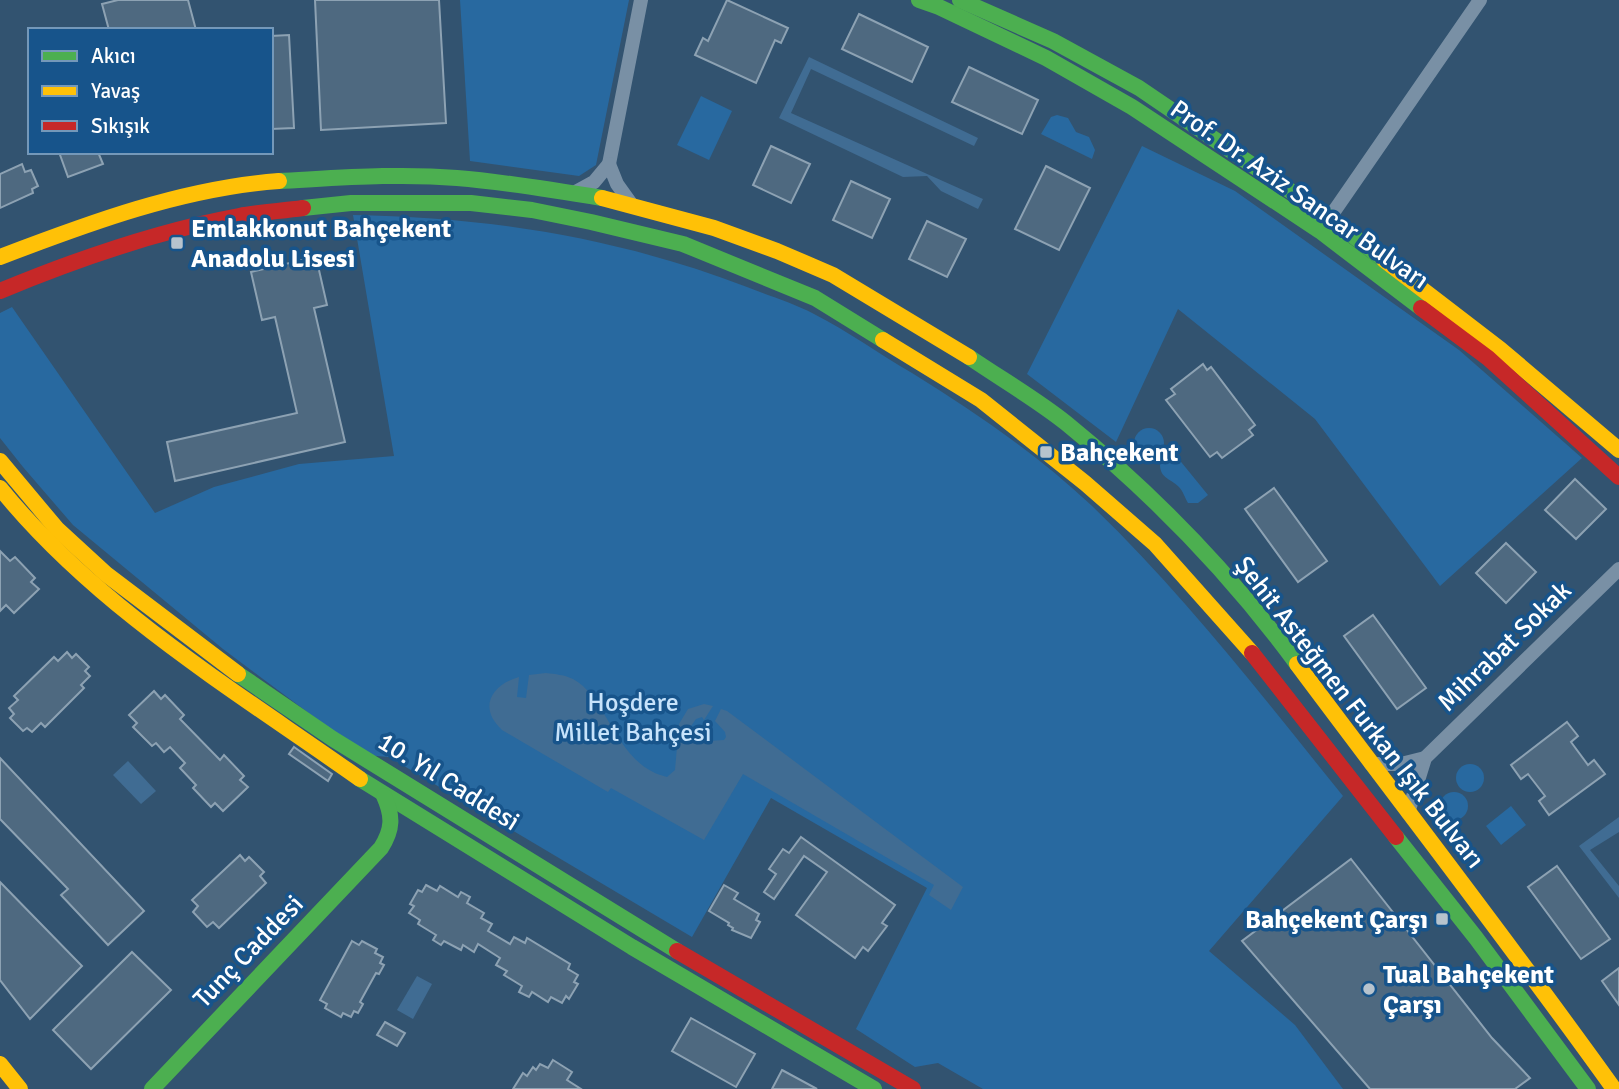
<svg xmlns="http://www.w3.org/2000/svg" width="1619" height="1089" font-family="Signika,sans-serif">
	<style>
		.green { fill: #2869a0 }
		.water { fill: #406c93 }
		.building { fill: #4e6980; stroke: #8da2b3; stroke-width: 2 }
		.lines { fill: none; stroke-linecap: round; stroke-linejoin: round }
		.street { stroke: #7990a5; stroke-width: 14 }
		.fast { stroke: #4caf50; stroke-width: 16 }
		.slow { stroke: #ffc107; stroke-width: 16 }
		.jam { stroke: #c62828; stroke-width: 16 }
		.poi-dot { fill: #b7c3cd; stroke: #17548b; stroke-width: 2.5 }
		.labels { text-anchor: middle; stroke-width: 7; stroke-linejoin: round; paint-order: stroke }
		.street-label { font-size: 26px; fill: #fff; stroke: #17548b }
		.poi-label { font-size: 26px; font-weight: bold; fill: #fff; stroke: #17548b; text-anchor: start }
		.park-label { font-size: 26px; fill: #c7e3fb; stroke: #17548b }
	</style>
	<rect width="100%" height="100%" fill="#325370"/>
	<g class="green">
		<path d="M460,0H629L596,165L579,176L470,161Z"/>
		<path d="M701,96L732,111L709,160L677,145Z"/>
		<path d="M1057,115L1068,118L1076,132L1089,137L1095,150L1092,159L1041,134L1051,117Z"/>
		<path d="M1142,146L1235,191L1459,350L1582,458L1440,586L1315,419L1178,309L1116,442L1027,374Z"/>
		<path d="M353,215C489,217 619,238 747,287C769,296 793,303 814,314C848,331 879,354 912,373C975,412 1037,454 1091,505C1184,594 1262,696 1343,796L1209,951L1295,1025L1343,1089H983L938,1063L915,1067L856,1029L927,888L771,798L692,937L389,757L365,755L223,649L73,525L23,467L0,438V313L12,307L155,513L214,487L299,464L394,456Z"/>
		<circle cx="1149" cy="443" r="15"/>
		<path d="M1173,452L1208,495L1198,503H1188C1185,498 1183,491 1179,487C1169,477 1159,479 1160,461Z"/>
		<circle cx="1470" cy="778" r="14"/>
		<circle cx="1454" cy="806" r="14"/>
		<path d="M1511,806L1526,825L1501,845L1486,826Z"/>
	</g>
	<g class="water">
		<path d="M809,57L978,138L974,146L811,69L791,113L983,199L978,209L941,191L927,176L903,177L779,118Z"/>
		<path d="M546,673C555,674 565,675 573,679C609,698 615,765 667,777L675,770L679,724L688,709L704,704L713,706L704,720L702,717L696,719L691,726L695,735L708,741L724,740L726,737L725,732L715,721L721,709L727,711L963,887L951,910L929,895L934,885L743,774L704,840L611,788L608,792L502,730C478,708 491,685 519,677L517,697L526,698L529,675Z"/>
		<path d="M128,761L156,791L141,804L113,775Z"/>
		<path d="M1619,817V832L1590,850L1619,886V898L1579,846Z"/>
		<path d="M417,976L432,984L413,1019L397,1010Z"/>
	</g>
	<g class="building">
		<path d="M118,0H188L196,30H109L102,4Z"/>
		<path d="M315,0H439L446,123L321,130Z"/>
		<path d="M727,0L788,28L781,43L775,40L756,83L695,55L703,38L708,41Z"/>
		<path d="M859,14L928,47L912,82L842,49Z"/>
		<path d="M289,35L294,128L271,129V36Z"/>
		<path d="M969,67L1038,100L1022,134L952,102Z"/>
		<path d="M771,146L810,164L791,203L753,185Z"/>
		<path d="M59,152H98L103,164L68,177Z"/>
		<path d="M22,164L25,172L31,170L38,186L32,189L33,193L0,208V174Z"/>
		<path d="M1046,166L1090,188L1059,250L1015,229Z"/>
		<path d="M851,181L890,199L872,238L833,220Z"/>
		<path d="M927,221L966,239L947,277L909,259Z"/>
		<path d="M316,257L327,305L314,308L345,442L175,481L167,442L297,413L275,317L262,320L251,272Z"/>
		<path d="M1203,364L1207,370L1211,367L1255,425L1249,430L1253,435L1222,458L1217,452L1210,457L1166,400L1175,394L1171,389Z"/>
		<path d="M1575,479L1606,509L1576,539L1545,510Z"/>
		<path d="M1274,488L1327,561L1298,582L1245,509Z"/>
		<path d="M1506,543L1536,572L1506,603L1476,573Z"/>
		<path d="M0,551L10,561L15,557L35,578L31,582L39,589L14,613L6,605L0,611Z"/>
		<path d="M1373,615L1426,688L1397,709L1344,636Z"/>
		<path d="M67,652L72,658L76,654L89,667L85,671L90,676L81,685L84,688L45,727L41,723L32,732L27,728L23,731L10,718L14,714L9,708L18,700L14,696L54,657L58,661Z"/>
		<path d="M154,691L161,699L165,695L184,715L180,719L220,760L224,755L244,776L240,780L248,787L223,811L215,803L211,807L193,788L196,785L180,768L185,763L170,747L164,752L156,743L152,746L133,727L137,723L129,715Z"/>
		<path d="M1567,722L1578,736L1571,742L1588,765L1594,760L1605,774L1549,815L1539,801L1545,796L1528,774L1521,779L1511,765Z"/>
		<path d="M294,747L332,774L328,781L289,754Z"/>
		<path d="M0,758L144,911L108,945L61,895L68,889L0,819Z"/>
		<path d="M801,837L895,905L882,923L887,926L868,951L863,947L855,958L796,915L827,872L804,856L774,899L764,892L776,874L769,869L783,849L789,853Z"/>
		<path d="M240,855L245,861L249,857L264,872L260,876L266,883L219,928L213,922L207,927L193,912L198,906L192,900Z"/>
		<path d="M1351,859L1492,1038L1530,1078L1515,1089H1370L1242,941Z"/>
		<path d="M1557,866L1610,939L1581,959L1528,887Z"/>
		<path d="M0,882L82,966L30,1019L0,980Z"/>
		<path d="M426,885L437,891L440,886L458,897L461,892L470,897L467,903L484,913L481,918L492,924L488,931L510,944L514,937L525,943L527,938L570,964L568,969L578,975L574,982L578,984L569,999L566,996L562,1003L551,997L548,1002L532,992L529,997L519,992L522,986L504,975L507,971L496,965L500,958L478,944L474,952L463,945L461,950L444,941L441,945L433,940L436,935L418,924L420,920L409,913L414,906L410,904L418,890L422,892Z"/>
		<path d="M724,885L738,893L734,899L759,914L756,920L760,922L751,938L732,930L733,928L728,925L729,923L709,911Z"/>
		<path d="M352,941L359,945L362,941L377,949L375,953L383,957L380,963L384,965L379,974L376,973L360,1002L363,1004L358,1013L354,1011L351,1017L343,1013L341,1017L325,1008L327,1004L320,1000Z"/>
		<path d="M132,952L171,990L91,1069L53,1030Z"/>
		<path d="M1619,968V1005L1602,981Z"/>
		<path d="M691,1018L755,1054L736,1087L672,1051Z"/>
		<path d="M385,1022L405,1033L397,1046L377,1035Z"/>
		<path d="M553,1060L572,1072L567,1080L581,1089H513L523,1073L527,1076L533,1067L536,1070L540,1064L548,1068Z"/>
		<path d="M782,1070L817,1089H772Z"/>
	</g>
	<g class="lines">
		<g class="street">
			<path d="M609,164L641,0"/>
			<path d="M574,193L594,182L609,164L617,184L632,205"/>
			<path d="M1326,223L1480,0"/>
			<path d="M1371,764H1401L1425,758"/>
			<path d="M1408,813L1425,758L1619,569"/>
		</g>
		<g class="fast">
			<path d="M919,0L939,7L1046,58L1132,107L1320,231L1421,308"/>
			<path d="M960,0L1053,41L1139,88L1330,218L1384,260"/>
			<path d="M279,181C338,178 398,173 457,178C506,182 554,190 602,198"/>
			<path d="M303,208L351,203H471L532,210L591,222L683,244L815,298L883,340"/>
			<path d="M969,357C1001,379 1036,399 1066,423C1152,493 1231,574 1297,664"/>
			<path d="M238,674L333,739L677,951"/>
			<path d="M360,779L632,947L874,1089"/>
			<path d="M1396,837L1476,938L1588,1089"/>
			<path d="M152,1089L381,848C393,829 393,816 384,796"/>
		</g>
		<g class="slow">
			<path d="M602,198L714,228L777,251L833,275L969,357"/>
			<path d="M0,257C89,223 183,188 279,181"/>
			<path d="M1384,260L1500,349L1619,450"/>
			<path d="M883,340L981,400L1085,483L1155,544L1252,653"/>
			<path d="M0,461L57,529L106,574L238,674"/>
			<path d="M0,488C97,608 236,691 360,779"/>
			<path d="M1297,664C1403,806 1511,945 1614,1089"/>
			<path d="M0,1064L20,1089"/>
		</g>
		<g class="jam">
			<path d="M0,291C77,259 157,231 239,216C260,212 282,211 303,208"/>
			<path d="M1421,308L1488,358L1619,477"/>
			<path d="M1252,653L1396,837"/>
			<path d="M677,951L913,1089"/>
		</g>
	</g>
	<g class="poi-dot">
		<rect x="170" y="236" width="14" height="14" rx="3.5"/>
		<rect x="1039" y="445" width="14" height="14" rx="3.5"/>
		<rect x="1435" y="912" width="14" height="14" rx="3.5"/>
		<circle cx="1369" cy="989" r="7"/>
	</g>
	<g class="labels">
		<g class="street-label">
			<text transform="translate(1300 194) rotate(35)" y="9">Prof. Dr. Aziz Sancar Bulvarı</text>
			<text transform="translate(1504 646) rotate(-44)" y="9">Mihrabat Sokak</text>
			<text transform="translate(1360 712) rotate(52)" y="9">Şehit Asteğmen Furkan Işık Bulvarı</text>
			<text transform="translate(449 781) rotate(32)" y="9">10. Yıl Caddesi</text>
			<text transform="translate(248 951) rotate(-46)" y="9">Tunç Caddesi</text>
		</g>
		<g class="poi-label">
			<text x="191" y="237">Emlakkonut Bahçekent<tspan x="191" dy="30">Anadolu Lisesi</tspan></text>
			<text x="1060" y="461">Bahçekent</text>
			<text x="1428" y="928" text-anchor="end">Bahçekent Çarşı</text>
			<text x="1383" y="983">Tual Bahçekent<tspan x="1383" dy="30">Çarşı</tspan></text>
		</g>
		<g class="park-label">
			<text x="633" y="711">Hoşdere<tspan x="633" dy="30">Millet Bahçesi</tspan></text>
		</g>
	</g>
	<rect x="28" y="28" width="245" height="126" fill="#17548b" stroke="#7498b9" stroke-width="2"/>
	<rect x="42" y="51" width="35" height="10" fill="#4caf50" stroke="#7498b9" stroke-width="2"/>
	<text x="91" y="63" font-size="21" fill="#ffffff">Akıcı</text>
	<rect x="42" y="86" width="35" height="10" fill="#ffc107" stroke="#7498b9" stroke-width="2"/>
	<text x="91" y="98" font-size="21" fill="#ffffff">Yavaş</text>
	<rect x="42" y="121" width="35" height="10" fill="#c62828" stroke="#7498b9" stroke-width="2"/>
	<text x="91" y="133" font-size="21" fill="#ffffff">Sıkışık</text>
</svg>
